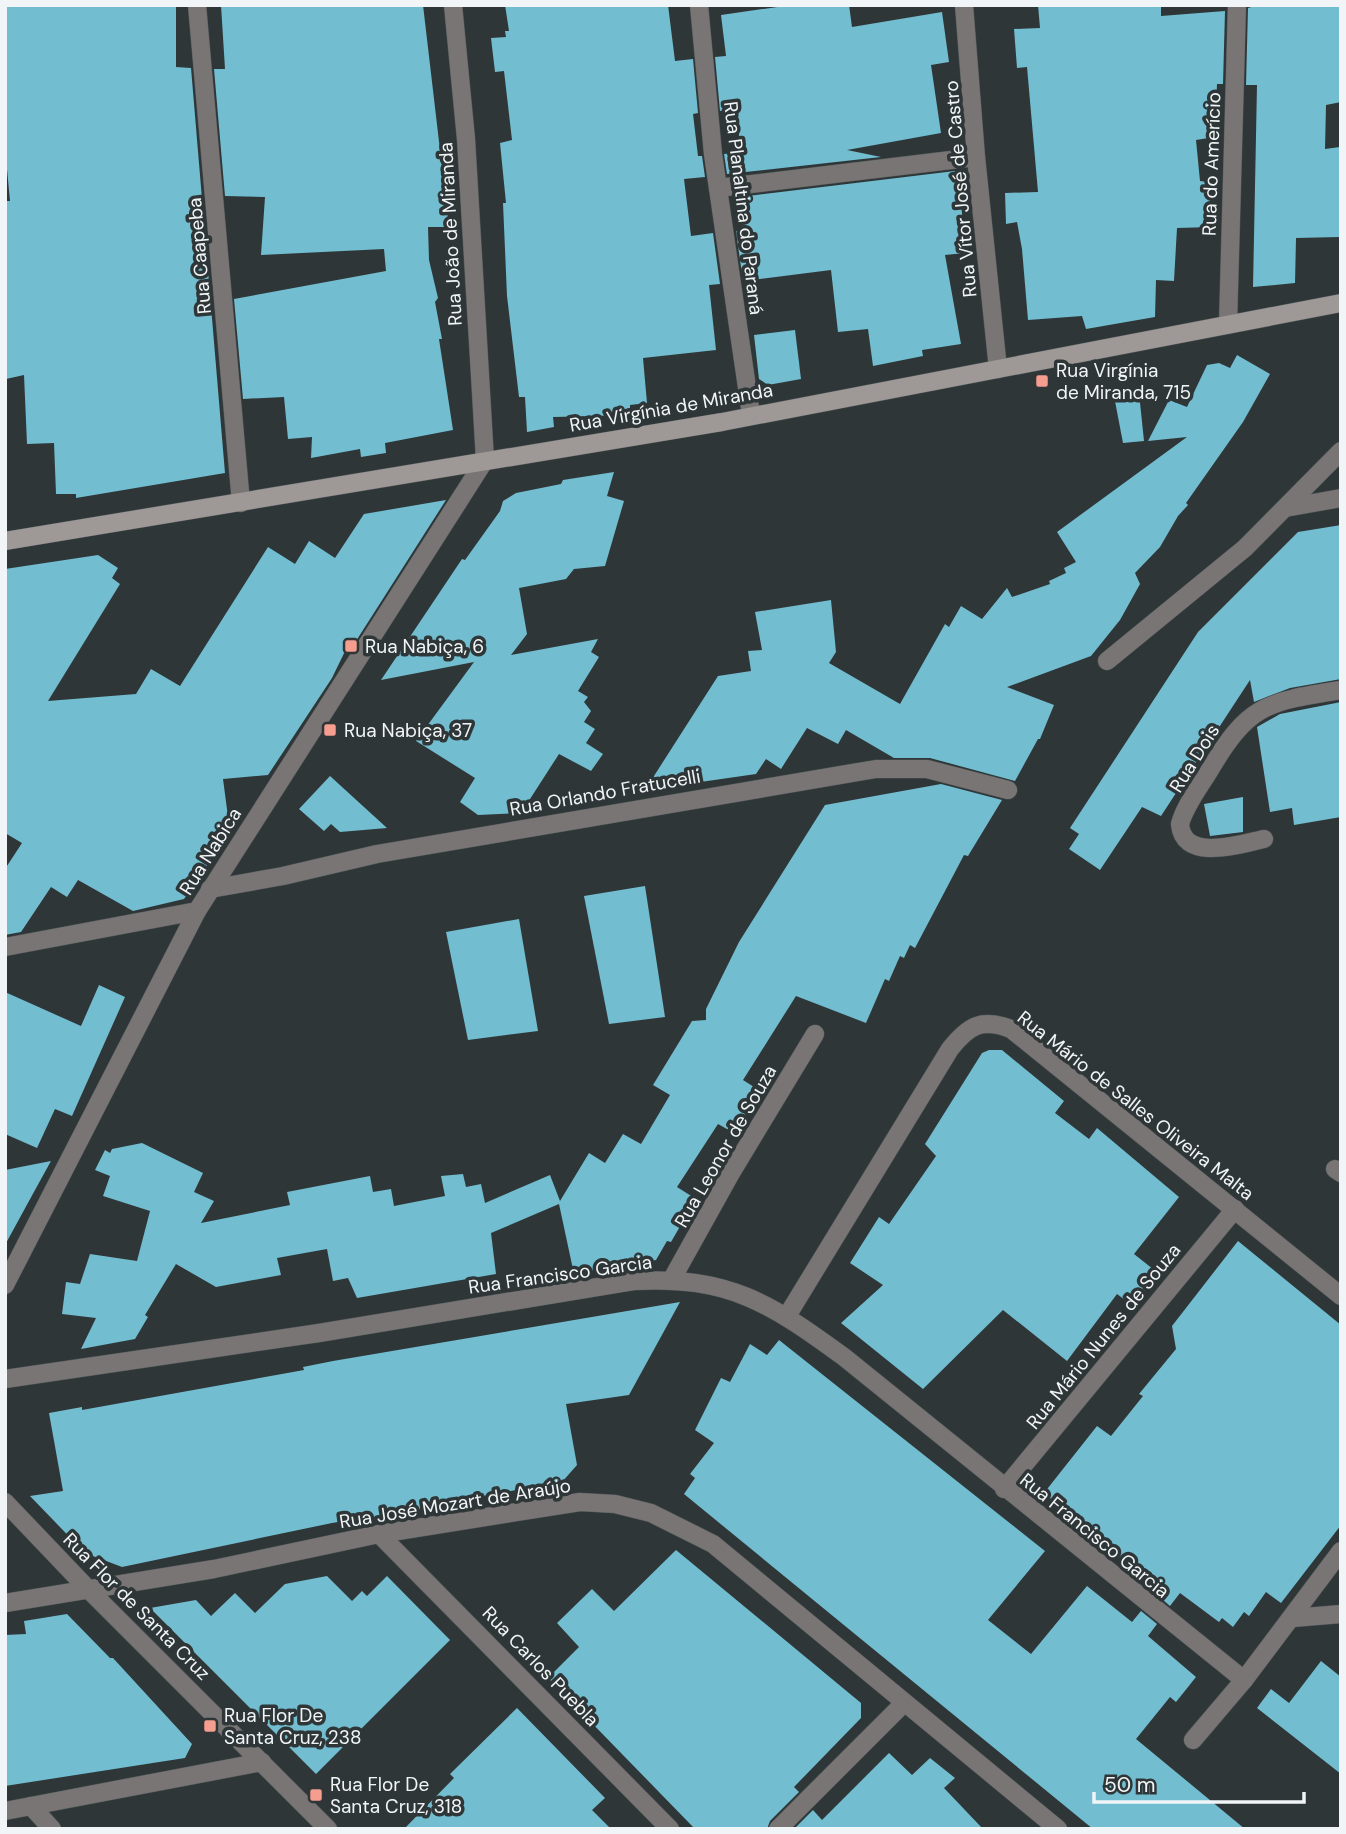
<svg xmlns="http://www.w3.org/2000/svg" width="1346" height="1834" font-family="'DM Sans',sans-serif">
	<style>
		.building { fill: #72bdd0 }
		.lines { fill: none; stroke-linecap: round; stroke-linejoin: round }
		.street-casing { stroke: #4e5557; stroke-width: 19 }
		.secondary-casing { stroke: #4e5557; stroke-width: 19 }
		.street { stroke: #787574; stroke-width: 18 }
		.secondary { stroke: #9e9897; stroke-width: 18 }
		.poi-dot { fill: #f59d8e; stroke: #2f3638; stroke-width: 2.5 }
		.labels { text-anchor: middle; stroke-width: 7; stroke-linejoin: round; paint-order: stroke }
		.street-label { font-size: 19px; fill: #f1f5f7; stroke: #2f3638 }
		.poi-label { font-size: 19px; fill: #f1f5f7; stroke: #2f3638; text-anchor: start }
	</style>
	<rect width="100%" height="100%" fill="#2f3638"/>
	<g class="building">
		<path d="M5,5H176V67L191,68L225,473L76,498V494H56L54,443L27,444L24,375L6,379L5,361V201H10L5,148Z"/>
		<path d="M221,5H423L449,227H428L429,260L438,298L435,302L442,339H439L453,430L385,443L386,453L361,457L360,449L311,458L312,437L288,439L284,397L243,399L234,299L386,271L384,249L261,255L265,197L225,196L214,69H225Z"/>
		<path d="M505,5H668L675,61L693,59L698,113L693,114L698,156H702L705,177L684,179L691,236L713,233L720,284L709,285L716,350L643,358L647,403L630,405V411L601,416L553,417L554,427L527,432L525,397H519L507,296L503,203H506L500,143L512,140L504,71L495,72L491,38L506,37L505,31H509Z"/>
		<path d="M791,5H849L852,27L942,12L949,62L931,65L941,133L847,150L881,157L727,174L724,154L741,152L736,110L720,111L715,57L726,56L721,15Z"/>
		<path d="M1038,5H1161V16L1225,11L1223,84H1217L1215,137L1196,140L1200,181L1214,183L1213,227L1177,228L1174,281L1156,280L1155,317L1086,329L1082,316L1028,320L1022,249L1017,222L1006,224L1005,193L1038,192L1027,67L1017,68L1014,29L1040,28Z"/>
		<path d="M1258,5H1341V102L1326,105L1325,149L1340,147V237L1296,238L1295,283L1253,287L1257,85H1246L1248,8Z"/>
		<path d="M955,171L959,172L965,253L945,255L961,344L922,350L923,356L873,366L868,329L838,332L831,270L743,281L736,231L743,230L740,197Z"/>
		<path d="M795,330L801,379L768,385L759,379L754,335Z"/>
		<path d="M1237,355L1270,374L1243,422L1186,503L1188,505L1178,516L1160,547L1135,573L1140,584L1120,620L1091,656L1007,687L1054,705L1040,739H1038L1015,781L930,758H894L846,730L838,744L807,728L781,769L766,759L756,774L645,790L718,676L751,671L748,651L762,650L755,612L831,600L836,652L829,663L900,704L945,624L949,627L961,606L982,619L1007,588L1012,597L1050,584L1049,581L1066,573L1064,568L1076,562L1057,532L1187,437L1148,441L1169,400L1187,407L1207,365L1219,363L1230,368Z"/>
		<path d="M1139,393L1144,441L1123,443L1114,396Z"/>
		<path d="M614,472L607,496L624,501L605,566L574,569L566,579L519,588L527,634L511,655L598,639L591,652L599,657L578,691L588,697L584,702L591,711L584,722L595,729L586,743L603,754L591,771L559,754L521,813L478,815L460,802L475,778L416,741L474,662L381,680L462,559L465,560L500,511L503,501L516,493L561,484L563,480Z"/>
		<path d="M446,500L356,641L349,643L332,678L268,775L223,779L230,832L184,899L133,911L78,880L67,897L51,887L21,932L5,935V869L22,843L5,833V569L98,555L118,568L112,578L120,584L48,701L136,694L151,669L180,686L268,547L295,564L309,541L335,558L364,514Z"/>
		<path d="M1341,525V679L1290,688L1254,702L1250,680L1161,816L1142,807L1100,870L1069,849L1079,834L1070,828L1198,632L1298,532Z"/>
		<path d="M1341,702V817L1294,825L1292,808L1270,812L1257,727L1280,714Z"/>
		<path d="M330,776L387,828L340,832L331,824L324,831L299,809Z"/>
		<path d="M941,784L1002,800L968,856L964,855L915,948L910,945L904,958L900,956L889,981L885,979L866,1023L796,996L743,1080L762,1092L734,1133L718,1124L677,1187L696,1199L671,1242L667,1241L656,1260L574,1274L559,1204L491,1233L496,1274L357,1298L348,1278L333,1281L327,1249L277,1258L281,1275L216,1287L176,1264L145,1315L148,1317L135,1339L81,1349L96,1318L62,1314L66,1282L80,1284L90,1254L137,1261L150,1211L103,1196L110,1176L95,1170L105,1150L110,1153L112,1149L142,1143L203,1173L194,1192L214,1201L201,1223L290,1205L287,1192L370,1176L373,1192L391,1189L394,1206L445,1196L441,1176L463,1174L466,1187L481,1184L485,1203L550,1175L560,1201L589,1153L605,1163L623,1134L641,1144L670,1095L653,1085L692,1021L706,1020V1009L739,942L825,805Z"/>
		<path d="M1243,797V832L1210,836L1204,804Z"/>
		<path d="M645,886L665,1017L609,1024L584,896Z"/>
		<path d="M519,919L538,1031L468,1040L446,932Z"/>
		<path d="M99,985L125,997L72,1116L55,1109L37,1148L5,1134V992L81,1026Z"/>
		<path d="M989,1050H1002L1064,1101L1055,1113L1089,1139L1097,1128L1179,1197L1134,1254L1158,1273L1133,1306L1117,1294L1067,1361L1003,1310L923,1389L841,1323L883,1285L850,1263L879,1217L889,1224L936,1156L925,1144L982,1053Z"/>
		<path d="M51,1161L35,1190L5,1245V1170Z"/>
		<path d="M1238,1241L1341,1325V1525L1281,1603L1266,1592L1249,1616L1244,1612L1233,1627L1222,1618L1219,1622L1180,1593L1170,1606L1155,1593L1157,1589L1044,1493L1097,1426L1111,1436L1143,1396L1139,1394L1176,1349L1172,1326Z"/>
		<path d="M680,1302L629,1395L566,1404L577,1465L562,1482L421,1507L418,1512L364,1522L363,1518L332,1523L122,1567L85,1553L30,1496L63,1491L49,1413L82,1407V1410L304,1370L303,1367L333,1361Z"/>
		<path d="M779,1340L1045,1551L988,1620L1031,1654L1087,1586L1132,1622L1141,1611L1157,1624L1148,1636L1196,1677L1176,1702L1170,1697L1136,1739L1245,1829H1093L684,1494L695,1478L690,1474L714,1443L695,1430L721,1378L730,1382L750,1344L767,1355Z"/>
		<path d="M676,1550L861,1703V1718L794,1787L799,1792L770,1821L767,1829H695L548,1678L579,1647L557,1623L592,1589L614,1611Z"/>
		<path d="M327,1576L352,1601L362,1591L367,1596L387,1576L450,1640L316,1774L150,1608L196,1600L211,1616L235,1593L255,1613L285,1584Z"/>
		<path d="M67,1614L110,1658H113L192,1744L185,1758L5,1786V1635L26,1634L24,1621Z"/>
		<path d="M1321,1661L1341,1677V1774L1257,1708L1271,1689L1289,1703Z"/>
		<path d="M517,1708L605,1798L592,1810L611,1829H404L454,1778L450,1774Z"/>
		<path d="M889,1753L912,1775L930,1758L955,1778L944,1788L983,1829H794L813,1810L822,1820Z"/>
	</g>
	<g class="lines">
		<defs>
			<g id="street">
				<path d="M197,5L241,503"/>
				<path d="M699,5L713,154L751,415"/>
				<path d="M964,5L976,157L998,369"/>
				<path d="M718,188L976,157"/>
				<path d="M1228,324L1237,5"/>
				<path d="M1285,508L1341,498"/>
				<path d="M1107,661L1245,548L1341,451"/>
				<path d="M1264,839C1241,844 1183,863 1180,824C1185,806 1198,789 1208,773C1248,705 1264,702 1341,690"/>
				<path d="M210,889L283,876L377,854L876,769H927L1008,790"/>
				<path d="M5,947L197,911"/>
				<path d="M1335,1169L1341,1173"/>
				<path d="M672,1279L731,1173L815,1034"/>
				<path d="M5,1285L197,911L485,460L466,139L453,5"/>
				<path d="M787,1316L950,1049C969,1025 982,1018 1011,1029L1341,1296"/>
				<path d="M5,1379L319,1333L634,1281C729,1276 770,1303 844,1357L1244,1680"/>
				<path d="M1004,1489L1235,1209"/>
				<path d="M5,1502L87,1588L328,1829"/>
				<path d="M379,1534L670,1829"/>
				<path d="M5,1603L214,1569L379,1534L580,1502L615,1504L651,1513L713,1544L1058,1829"/>
				<path d="M1293,1618L1341,1614"/>
				<path d="M1193,1740L1244,1680L1341,1551"/>
				<path d="M31,1806L52,1829"/>
				<path d="M5,1811L262,1762"/>
				<path d="M778,1829L904,1703"/>
			</g>
			<path id="secondary" d="M5,541L722,422L1341,303"/>
		</defs>
		<use href="#street" class="street-casing"/>
		<use href="#secondary" class="secondary-casing"/>
		<use href="#street" class="street"/>
		<use href="#secondary" class="secondary"/>
	</g>
	<g class="poi-dot">
		<rect x="1035" y="374" width="14" height="14" rx="3.5"/>
		<rect x="344" y="639" width="14" height="14" rx="3.5"/>
		<rect x="323" y="723" width="14" height="14" rx="3.5"/>
		<rect x="203" y="1719" width="14" height="14" rx="3.5"/>
		<rect x="309" y="1788" width="14" height="14" rx="3.5"/>
	</g>
	<g class="labels">
		<g class="street-label">
			<text transform="translate(1211 164) rotate(-88)" y="7">Rua do Amerício</text>
			<text transform="translate(960 189) rotate(-95)" y="7">Rua Vítor José de Castro</text>
			<text transform="translate(744 208) rotate(83)" y="7">Rua Planaltina do Paraná</text>
			<text transform="translate(450 234) rotate(-93)" y="7">Rua João de Miranda</text>
			<text transform="translate(199 256) rotate(-95)" y="7">Rua Caapeba</text>
			<text transform="translate(671 407) rotate(-10)" y="7">Rua Virgínia de Miranda</text>
			<text transform="translate(1194 758) rotate(-58)" y="7">Rua Dois</text>
			<text transform="translate(605 792) rotate(-10)" y="7">Rua Orlando Fratucelli</text>
			<text transform="translate(210 851) rotate(-58)" y="7">Rua Nabica</text>
			<text transform="translate(1136 1105) rotate(38)" y="7">Rua Mário de Salles Oliveira Malta</text>
			<text transform="translate(725 1146) rotate(-60)" y="7">Rua Leonor de Souza</text>
			<text transform="translate(560 1274) rotate(-8)" y="7">Rua Francisco Garcia</text>
			<text transform="translate(1103 1336) rotate(-51)" y="7">Rua Mário Nunes de Souza</text>
			<text transform="translate(455 1503) rotate(-9)" y="7">Rua José Mozart de Araújo</text>
			<text transform="translate(1095 1535) rotate(39)" y="7">Rua Francisco Garcia</text>
			<text transform="translate(137 1606) rotate(45)" y="7">Rua Flor de Santa Cruz</text>
			<text transform="translate(541 1666) rotate(46)" y="7">Rua Carlos Puebla</text>
		</g>
		<g class="poi-label">
			<text x="1056" y="377">Rua Virgínia<tspan x="1056" dy="22">de Miranda, 715</tspan></text>
			<text x="365" y="653">Rua Nabiça, 6</text>
			<text x="344" y="737">Rua Nabiça, 37</text>
			<text x="224" y="1722">Rua Flor De<tspan x="224" dy="22">Santa Cruz, 238</tspan></text>
			<text x="330" y="1791">Rua Flor De<tspan x="330" dy="22">Santa Cruz, 318</tspan></text>
		</g>
	</g>
	<rect width="1346" height="1834" fill="none" stroke="#f1f5f7" stroke-width="14"/>
	<path d="M1094 1792v10h210v-10" fill="none" stroke="#f1f5f7" stroke-width="3.5"/>
	<text x="1104" y="1792" font-size="21" fill="#f1f5f7" stroke="#2f3638" stroke-width="5" paint-order="stroke">50 m</text>
</svg>
